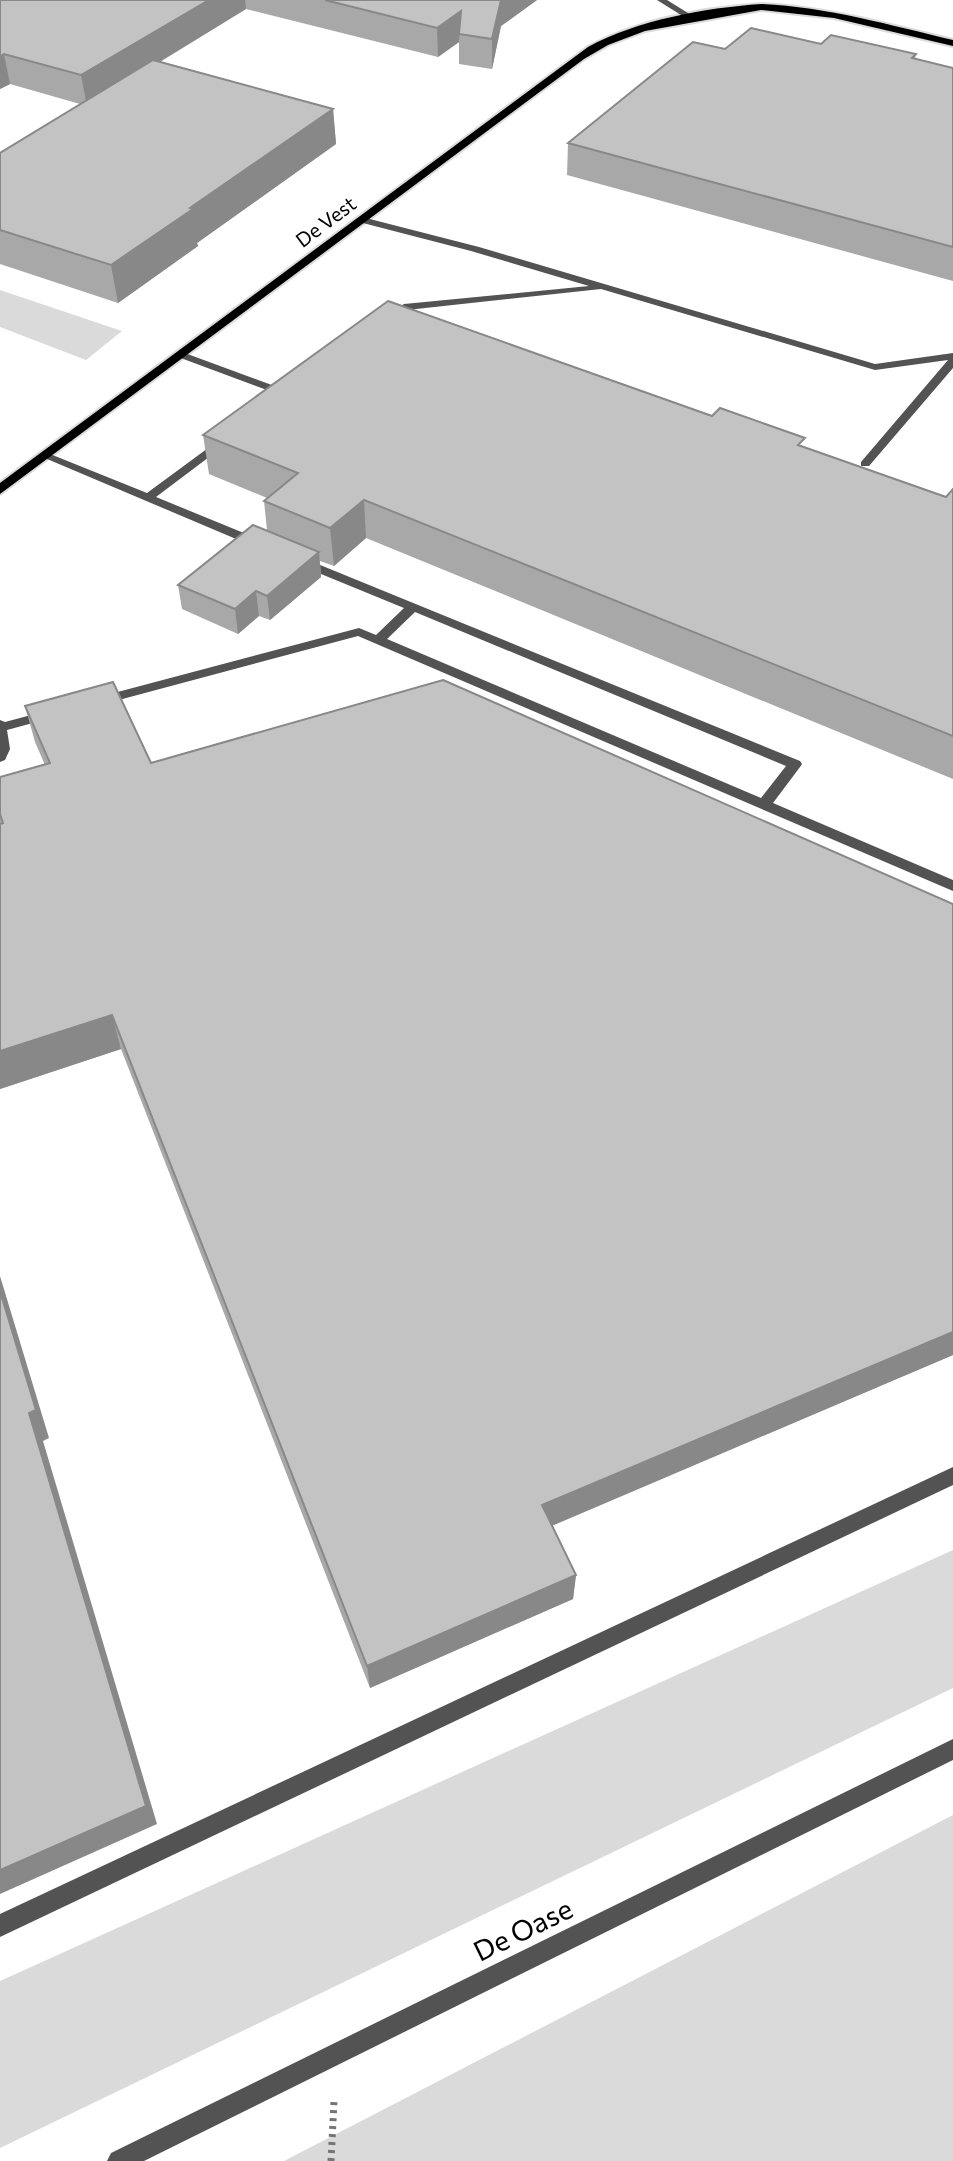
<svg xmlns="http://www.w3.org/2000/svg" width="953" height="2161" font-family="Commissioner,sans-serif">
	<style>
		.green { fill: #dadada }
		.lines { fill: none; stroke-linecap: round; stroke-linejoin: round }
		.primary-casing { stroke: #dbdbdb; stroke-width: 4 }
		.path { stroke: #757575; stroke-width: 7; stroke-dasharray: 3 5; stroke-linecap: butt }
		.service { fill: #535353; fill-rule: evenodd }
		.minor { fill: #535353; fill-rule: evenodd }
		.primary { fill: #000; fill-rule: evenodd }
		.wall { fill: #a8a8a8 }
		.shaded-wall { fill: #888 }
		.building { fill: #c3c3c3; stroke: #888; stroke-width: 2 }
		.labels { text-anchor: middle; stroke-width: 6; stroke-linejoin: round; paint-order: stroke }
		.far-street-label { font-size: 20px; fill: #000; stroke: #fff }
		.near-street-label { font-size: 28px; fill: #000; stroke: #fff }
	</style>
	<rect width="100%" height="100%" fill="#fff"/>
	<g class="green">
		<path d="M0,290L122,331L86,360L0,327Z"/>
		<path d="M953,1550V1688L0,2148V1981Z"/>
		<path d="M953,1815V2161H284Z"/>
	</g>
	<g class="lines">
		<defs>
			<path id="primary" d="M761,4C827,7 889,25 953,40V46L834,18L761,10L645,31L608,45L584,59L0,494V483L588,47C638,20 704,8 761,4Z"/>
		</defs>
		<use href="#primary" class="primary-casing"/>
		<path class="path" d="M331,2161L334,2101"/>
		<g class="service">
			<path d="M362,217L479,247L875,364L953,353V368L869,466H861V462L948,360L875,370L601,289L407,310L389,321L385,320V316L404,304L589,286L471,251L359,222V218Z"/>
			<path d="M182,352L291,392L292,394L283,396L178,357V353Z"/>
			<path d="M219,440L229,442L156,497L263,541V547H255L40,456L50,454L147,493Z"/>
			<path d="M303,558L800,761L802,764L800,767L773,803L953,880V891L358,636L100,705L95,704V698L359,628L376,635L404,608L299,565V559ZM415,612L786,766L761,798L387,639Z"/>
			<path d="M50,710L55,711V717L7,730L10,749L5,760L0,762V720L5,722Z"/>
			<path d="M953,1467V1485L0,1937V1914Z"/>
		</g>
		<g class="minor">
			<path d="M657,0H667L696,18L689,20Z"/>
			<path d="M953,1739V1760L144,2161H107L111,2153Z"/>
		</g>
		<use href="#primary" class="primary"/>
	</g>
	<g class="wall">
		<path d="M0,0H537L501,26L492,69L459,64V42L438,57L246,9L160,62L333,109L336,144L197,243L198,246L118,303L0,264V153L80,104L10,84L0,89Z"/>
		<path d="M821,44L916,54L915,59L953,68V281L567,175L568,143L725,49Z"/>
		<path d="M203,435L803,447L946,497L953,489V779L366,538L334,566L320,561L321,577L270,620L259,616L238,634L182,609L178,585L267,530L264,501L267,498L209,474Z"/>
		<path d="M25,706L151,763L953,1355L552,1525L576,1575L573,1599L370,1688L121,1049L0,1089V777L45,765L35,742Z"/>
	</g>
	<g class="shaded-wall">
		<path d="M209,0H245L246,9L87,106L81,75Z"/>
		<path d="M501,0H537L501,26L492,69V39Z"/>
		<path d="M461,11L459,42L438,57L437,28Z"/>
		<path d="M4,54L10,84L0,89V56Z"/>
		<path d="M333,109L336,144L197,243L198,246L118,303L111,265L190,208Z"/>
		<path d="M364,500L366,538L334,566L330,528Z"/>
		<path d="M319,552L321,577L270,620L267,596Z"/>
		<path d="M256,591L259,616L238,634L235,609Z"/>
		<path d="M112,1015L121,1049L0,1089V1051Z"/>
		<path d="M0,1276L49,1438L43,1441L157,1824L0,1894V1870L29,1413L0,1291Z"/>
		<path d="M953,1332V1355L540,1531L542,1505Z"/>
		<path d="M576,1575L573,1599L370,1688L367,1666Z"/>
	</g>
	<g class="building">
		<path d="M0,0H209L81,75L4,54L0,56Z"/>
		<path d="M325,0H501L492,39L459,34L461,11L437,28Z"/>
		<path d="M751,28L821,44L831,35L916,54L912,58L953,68V247L568,143L693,42L725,49Z"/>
		<path d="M153,60L333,109L190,208L193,209L111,265L0,230V153Z"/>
		<path d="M388,301L712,416L720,408L805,438L798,445L946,497L953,489V736L364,500L330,528L264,501L298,473L203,435Z"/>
		<path d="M253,525L319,552L267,596L256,591L235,609L178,585Z"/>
		<path d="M443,680L953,904V1332L542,1505L576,1575L367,1666L112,1015L0,1051V824L3,823L0,814V777L50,763L25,706L113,682L151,763Z"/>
		<path d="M0,1291L36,1410L29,1413L146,1806L0,1870Z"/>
	</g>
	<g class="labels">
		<g class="far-street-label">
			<text transform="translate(326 222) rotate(-37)" y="7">De Vest</text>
		</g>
		<g class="near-street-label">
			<text transform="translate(523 1930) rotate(-26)" y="10">De Oase</text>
		</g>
	</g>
</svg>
